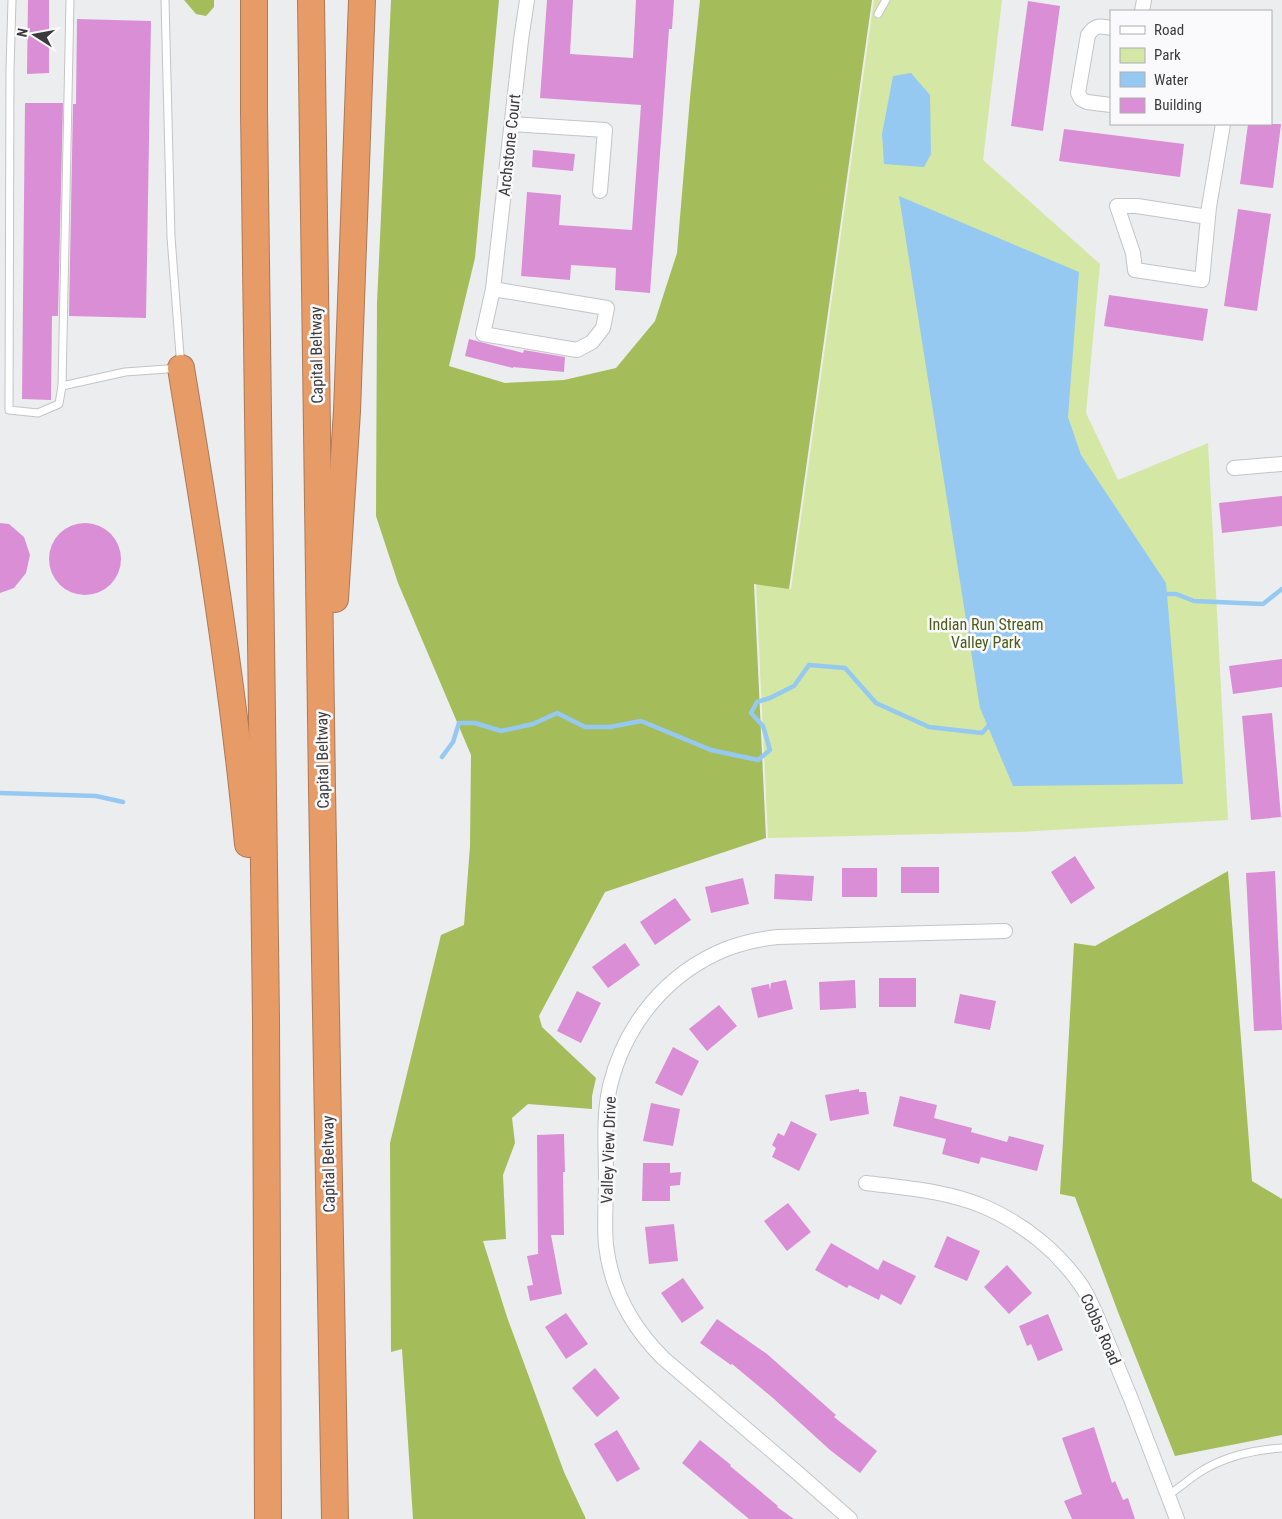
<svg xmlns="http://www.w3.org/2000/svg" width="1282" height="1519" font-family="'Roboto Condensed',sans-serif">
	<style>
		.green { fill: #d4e7a5 }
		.forest { fill: #a4bd5a }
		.water { fill: #95c9f1 }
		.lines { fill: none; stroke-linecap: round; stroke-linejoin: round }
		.stream { stroke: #95c9f1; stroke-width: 4.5 }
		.building { fill: #da8ed6 }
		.lane-casing { stroke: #c3c4c6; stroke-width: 9 }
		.street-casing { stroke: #c3c4c6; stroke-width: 16 }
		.highway-casing { stroke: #ab7a59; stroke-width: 28 }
		.lane { stroke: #fff; stroke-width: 7 }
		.street { stroke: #fff; stroke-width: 14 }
		.highway { stroke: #e79c68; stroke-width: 26 }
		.labels { text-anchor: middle; stroke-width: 5; stroke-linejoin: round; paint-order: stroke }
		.street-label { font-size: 16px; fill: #3b3b3c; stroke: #fafafd }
		.park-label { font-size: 16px; fill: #4d5d16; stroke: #fafafd }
	</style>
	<rect width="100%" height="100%" fill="#ecedef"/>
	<path class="green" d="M874,0H1002L983,160L1100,264L1086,413L1118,480L1208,443L1228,820L1019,832L768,838L756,583L791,589Z"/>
	<g class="forest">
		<path d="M184,0H214V7L206,16L196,14Z"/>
		<path d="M391,0H499L475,258L449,366L505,383L564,380L616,368L655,321L677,253L690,98L700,0H872L789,589L754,584L766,838L605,892L539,1016L542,1027L596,1078L592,1096V1109L528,1104L512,1118L515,1143L503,1175L506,1239L483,1241L507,1317L564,1472L586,1519H413L402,1349L391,1352L390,1143L441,935L464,925L470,846L471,755L398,583L376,516L377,303Z"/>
		<path d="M1228,871L1252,1181L1282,1199V1435L1175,1456L1118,1312L1075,1197L1060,1194L1074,943L1095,946Z"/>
	</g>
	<g class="water">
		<path d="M911,73L930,95L931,154L924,167L884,164L882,134L893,76Z"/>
		<path d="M899,196L1079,272L1068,417L1081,455L1166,583L1183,784L1013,786L980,708Z"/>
	</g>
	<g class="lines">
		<g class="stream">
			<path d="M1163,594H1176L1194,601L1263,604L1282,589"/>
			<path d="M442,757L453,742L459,723H475L501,731L533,724L557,713L585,727H610L641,721L711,750L758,760L770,750L763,726L751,713L757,702L770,698L794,686L809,665L845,668L876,703L929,727L982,733L991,723"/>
			<path d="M0,793L96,796L123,802"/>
		</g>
	</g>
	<g class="building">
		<path d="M28,0H49V73L27,74Z"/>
		<path d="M547,0H573L570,54L633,58L636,0H674L672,29H669L650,293L615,290L616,268L571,265L570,280L521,276L527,192L561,195L559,225L632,230L641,105L540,98Z"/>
		<path d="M1028,1L1060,6L1043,131L1011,126Z"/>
		<path d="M77,19L151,21L146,318L69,316L73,104H76Z"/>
		<path d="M25,103H63L58,316H52L51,400L22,399Z"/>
		<path d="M1248,124H1281L1273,188L1240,184Z"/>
		<path d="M1064,129L1184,144L1180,177L1059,161Z"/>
		<path d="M533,150L575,154L573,171L532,167Z"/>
		<path d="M1238,209L1271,214L1257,311L1224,306Z"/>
		<path d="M1109,295L1208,309L1203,341L1104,326Z"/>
		<path d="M469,339L523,353L524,350L565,357L564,372L513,367V368L465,356Z"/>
		<path d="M1282,496V526L1222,533L1219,503Z"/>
		<path d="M0,523L9,524L24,537L30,555L26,573L14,588L0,593Z"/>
		<circle cx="85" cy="559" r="36"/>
		<path d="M1282,659V687L1233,694L1229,666Z"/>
		<path d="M1272,713L1281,817L1251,820L1242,716Z"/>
		<path d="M1075,856L1095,888L1071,904L1051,872Z"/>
		<rect x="901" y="867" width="38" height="26"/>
		<rect x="842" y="868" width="35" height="29"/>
		<path d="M1275,871L1282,1030L1254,1031L1246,873Z"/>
		<path d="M775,874L814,876L812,901L774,899Z"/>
		<path d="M743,878L749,904L711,913L705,887Z"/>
		<path d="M675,898L691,920L655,945L640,922Z"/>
		<path d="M625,943L640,965L608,988L592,967Z"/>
		<rect x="879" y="978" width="37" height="29"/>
		<path d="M786,980L793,1009L758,1018L751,988L769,984L770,990L771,983Z"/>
		<path d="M855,980L856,1008L820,1010L819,982Z"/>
		<path d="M577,991L601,1003L581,1043L557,1031Z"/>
		<path d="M960,994L996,1001L990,1030L954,1023Z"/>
		<path d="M719,1005L737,1026L707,1051L689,1029Z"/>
		<path d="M673,1047L699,1061L682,1096L655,1083Z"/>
		<path d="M859,1089V1092H866L869,1114L830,1121L825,1095Z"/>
		<path d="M900,1096L937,1105L934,1118L972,1128L971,1132L1007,1142L1009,1136L1044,1145L1037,1171L981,1157L979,1164L942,1154L946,1139L893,1126Z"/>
		<path d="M651,1103L680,1109L673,1146L643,1141Z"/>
		<path d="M791,1121L817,1134L799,1171L772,1157L776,1148L772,1145L778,1133L784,1136Z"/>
		<path d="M564,1134L565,1172H563L564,1235H551L562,1294L530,1301L527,1286L533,1285L527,1256L538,1254L537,1135Z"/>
		<path d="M643,1163H670V1173L681,1172L680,1185L670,1186V1201H642Z"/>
		<path d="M788,1203L811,1232L787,1251L764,1221Z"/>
		<path d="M674,1224L678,1261L649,1264L645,1227Z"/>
		<path d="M947,1236L980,1251L967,1281L934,1267Z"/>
		<path d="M831,1243L878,1270L883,1260L916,1276L901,1305L881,1294L879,1300L849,1285L847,1288L815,1270Z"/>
		<path d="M1007,1265L1032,1293L1009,1314L984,1287Z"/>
		<path d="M683,1278L704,1308L682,1323L661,1293Z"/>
		<path d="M566,1313L588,1344L566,1359L545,1327Z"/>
		<path d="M1048,1314L1063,1350L1038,1361L1031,1344L1027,1346L1019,1326Z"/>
		<path d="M717,1319L767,1354L836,1415L834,1417L877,1451L860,1473L830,1450L773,1398L732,1364L731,1365L700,1343Z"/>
		<path d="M595,1368L620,1398L597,1417L572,1388Z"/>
		<path d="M1094,1427L1112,1483L1115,1481L1123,1500L1128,1498L1135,1519H1072L1064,1501L1082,1494L1062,1438Z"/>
		<path d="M617,1430L640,1469L617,1482L594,1444Z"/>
		<path d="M700,1440L731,1465L730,1466L778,1506L777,1507L794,1519H749L682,1463Z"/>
	</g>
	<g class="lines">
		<defs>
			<g id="lane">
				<path d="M12,0L10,69L9,410L38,413L59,404L62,386L125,372L181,368L171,237L165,0"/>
				<path d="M878,14L886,0"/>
				<path d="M62,386L70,0"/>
				<path d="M1168,1495C1180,1488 1189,1479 1200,1472C1225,1456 1253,1450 1282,1448"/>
			</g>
			<g id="street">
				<path d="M1142,11L1144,0"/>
				<path d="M1111,28C1099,26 1096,24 1088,35L1078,93L1081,99L1087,102L1111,105"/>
				<path d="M511,124L605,130L600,191"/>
				<path d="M1208,217L1137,206H1117L1133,253L1135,270L1202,280L1209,207L1223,124"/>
				<path d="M493,289L607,308L603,328L592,342L577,350L483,334L493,289L521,40L527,0"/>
				<path d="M1234,468L1282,464"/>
				<path d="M866,1183C906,1188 948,1191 985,1207C1024,1224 1059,1252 1083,1288C1092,1303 1098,1319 1105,1336C1114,1357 1122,1378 1131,1399C1146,1439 1162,1479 1177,1519"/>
				<path d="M850,1519L800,1475L663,1358C632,1327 611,1289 606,1245C604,1224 606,1202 606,1180C606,1149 603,1116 610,1086C625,1024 667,973 726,949C742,943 760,939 777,937L1005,931"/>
			</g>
			<g id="highway">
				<path d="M254,0V111L266,1019L268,1519"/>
				<path d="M311,0L322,789L335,1519"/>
				<path d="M181,368C207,526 233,684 248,844"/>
				<path d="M335,599L347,411L362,0"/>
			</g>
		</defs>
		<use href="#lane" class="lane-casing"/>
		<use href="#street" class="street-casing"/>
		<use href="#highway" class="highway-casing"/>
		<use href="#lane" class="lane"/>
		<use href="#street" class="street"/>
		<use href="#highway" class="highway"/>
	</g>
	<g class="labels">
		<g class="street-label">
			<text transform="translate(509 145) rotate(-84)" y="6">Archstone Court</text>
			<text transform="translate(316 355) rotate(-91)" y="6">Capital Beltway</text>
			<text transform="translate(322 760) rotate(-91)" y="6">Capital Beltway</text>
			<text transform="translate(608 1150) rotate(-88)" y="6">Valley View Drive</text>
			<text transform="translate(328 1164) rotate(-91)" y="6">Capital Beltway</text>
			<text transform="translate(1101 1329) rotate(66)" y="6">Cobbs Road</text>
		</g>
		<g class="park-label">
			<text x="986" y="630">Indian Run Stream<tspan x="986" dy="18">Valley Park</tspan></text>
		</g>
	</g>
	<rect x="1110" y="10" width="162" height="115" fill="#fafafd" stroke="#aeaeb0"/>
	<rect x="1120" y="26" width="25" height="8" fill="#ffffff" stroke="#aeaeb0"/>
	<text x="1154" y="35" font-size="15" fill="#3b3b3c">Road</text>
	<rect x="1120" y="48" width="25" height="15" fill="#d4e7a5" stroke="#aeaeb0"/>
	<text x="1154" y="60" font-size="15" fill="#3b3b3c">Park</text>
	<rect x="1120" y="72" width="25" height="15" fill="#95c9f1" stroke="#aeaeb0"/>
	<text x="1154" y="85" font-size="15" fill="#3b3b3c">Water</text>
	<rect x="1120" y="98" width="25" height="15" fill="#da8ed6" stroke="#aeaeb0"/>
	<text x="1154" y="110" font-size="15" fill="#3b3b3c">Building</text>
	<g transform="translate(35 35) rotate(281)" stroke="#fafafd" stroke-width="4" paint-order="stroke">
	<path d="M0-4L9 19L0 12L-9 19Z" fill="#3b3b3c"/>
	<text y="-8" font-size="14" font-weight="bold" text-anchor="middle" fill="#3b3b3c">N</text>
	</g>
</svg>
